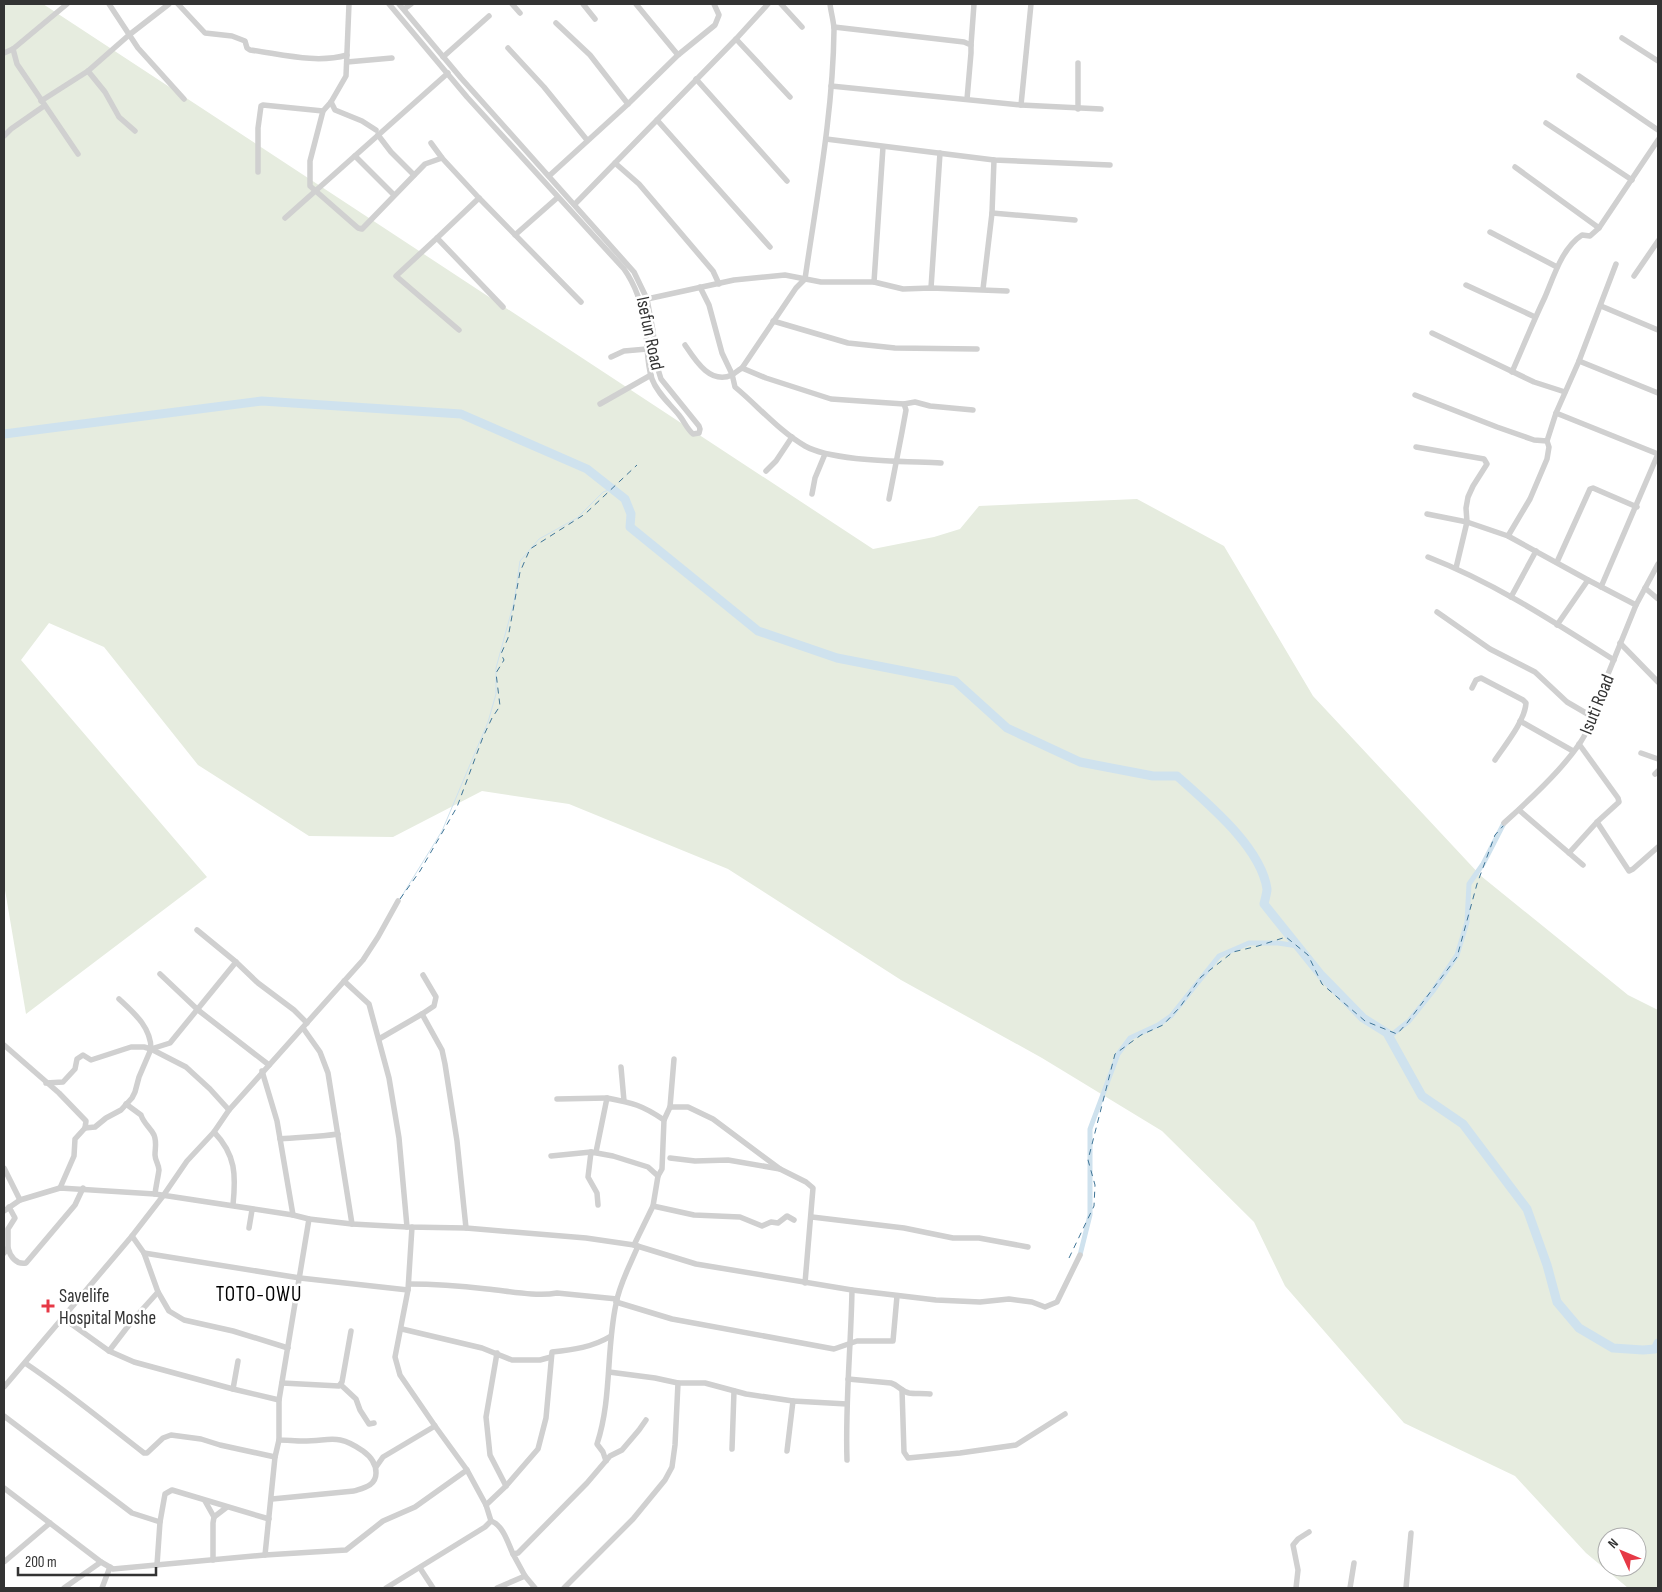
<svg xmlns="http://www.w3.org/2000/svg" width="1662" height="1592" font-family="'Sofia Sans Condensed',sans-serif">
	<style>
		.green { fill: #e6ecdf; fill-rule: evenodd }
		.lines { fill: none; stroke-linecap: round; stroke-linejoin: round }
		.stream { stroke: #cfe2ee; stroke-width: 1 }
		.canal { stroke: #cfe2ee; stroke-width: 5 }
		.river { stroke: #cfe2ee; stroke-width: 9 }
		.ferry { stroke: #3f7597; stroke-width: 1; stroke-dasharray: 6 5; stroke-linecap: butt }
		.minor { stroke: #d0d0d0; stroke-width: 5.5 }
		.poi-dot { fill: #e63946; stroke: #fff; stroke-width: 2 }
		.labels { text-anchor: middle; stroke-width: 5; stroke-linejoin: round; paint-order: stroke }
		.street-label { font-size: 19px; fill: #333; stroke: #fff }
		.poi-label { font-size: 19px; fill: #333; stroke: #fff; text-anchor: start }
		.quarter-label { font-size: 21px; letter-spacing: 1px; fill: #000; stroke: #fff }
	</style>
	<rect width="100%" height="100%" fill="#fff"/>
	<path class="green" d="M4,4H43L873,549L934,537L960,529L979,506L1137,499L1224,546L1313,696L1481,876L1628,995L1658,1010V1588H1628L1586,1553L1515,1476L1404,1423L1285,1286L1254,1222L1162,1131L1042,1058L901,980L728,869L569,804L482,791L393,837L309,836L198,765L104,647L49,623L21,660L207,877L26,1014L4,884ZM1607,1537H1637V1567H1607Z"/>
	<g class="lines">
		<path class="stream" d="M400,899L442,831L488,722L496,694V668L514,602L520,561L539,539L577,518L603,492L612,489"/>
		<g class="canal">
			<path d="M1389,1037L1409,1021L1433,991L1457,955L1467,922L1469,884L1483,864L1504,823"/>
			<path d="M1080,1255L1090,1215V1129L1118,1054L1130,1038L1158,1025L1171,1016L1219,956L1249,943H1278L1298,946"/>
		</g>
		<path class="river" d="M4,434L262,401L461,414L587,469L625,499L631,514L630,527L758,631L837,658L955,681L1007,728L1080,762L1153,776H1177C1207,803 1261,847 1267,889C1267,893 1265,899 1264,904L1321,975L1363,1018L1387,1033L1422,1096L1463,1124L1527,1209L1547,1265L1557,1302L1579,1328L1613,1348L1643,1350L1655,1349L1658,1343"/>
		<g class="ferry">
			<path d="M400,899L420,871L457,807L483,737L492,718L500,706L496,673L504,660L501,654L508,638L520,572L530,549L585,514L637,465"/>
			<path d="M1069,1258L1094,1206L1095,1185L1088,1160L1115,1054L1141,1035L1163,1025L1180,1007L1201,977L1233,952L1258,946L1286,937L1308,955L1322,984L1365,1021L1397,1034L1407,1023L1457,957L1477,884L1495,835L1504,825"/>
		</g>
		<g class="minor">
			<path d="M109,4L138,48L184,99"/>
			<path d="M178,4L205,33L232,36L245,41L247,48L250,50C281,54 316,64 347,55"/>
			<path d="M349,4L346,76L331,102L323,111L310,161V186L358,228L362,229L425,164L442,158"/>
			<path d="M389,4L467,97L624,269C636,286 642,304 645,325C648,343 646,362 652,379C657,393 670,404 679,415C684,421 687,429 693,434L699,433L700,429L699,426L661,379L657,366L653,331L647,299L634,272L461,78L399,4"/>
			<path d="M512,4L520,13"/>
			<path d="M583,4L595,19"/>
			<path d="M636,4L678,55"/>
			<path d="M781,4L802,27"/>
			<path d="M404,9L411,4"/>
			<path d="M556,23L590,55L628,104"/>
			<path d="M834,27L964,42L971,45V53L967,99"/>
			<path d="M1622,38L1658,61"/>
			<path d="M736,39L790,97"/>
			<path d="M971,45L974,4"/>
			<path d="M508,48L544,87L587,140"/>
			<path d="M13,49L17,64L78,154"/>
			<path d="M4,53L13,49L67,4"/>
			<path d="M443,57L489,16"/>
			<path d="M347,62L392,58"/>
			<path d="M1078,63V109"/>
			<path d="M88,71L105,92L119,117L135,131"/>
			<path d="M1579,76L1658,130"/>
			<path d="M696,79L787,181"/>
			<path d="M831,86L1021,105L1101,109"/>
			<path d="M41,101L88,71L129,35L169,4"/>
			<path d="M331,102L335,110L362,121L376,130"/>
			<path d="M1021,105L1031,4"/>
			<path d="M657,120L770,247"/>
			<path d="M1546,123L1632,180"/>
			<path d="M378,135L391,152L414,175"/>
			<path d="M4,136L11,129L44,106"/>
			<path d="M826,139L994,160L1110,165"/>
			<path d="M431,143L442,158L479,198L581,302"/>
			<path d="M355,156L394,195"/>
			<path d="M615,163L639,184L713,271L719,284"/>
			<path d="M1515,167L1599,228"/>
			<path d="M258,172V128L261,106L263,105L323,111"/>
			<path d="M549,176L628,104L678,55L715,25L719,15L714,4"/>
			<path d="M575,204L736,39L768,4"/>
			<path d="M992,213L1075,220"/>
			<path d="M285,218L448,73"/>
			<path d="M1490,232L1557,267"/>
			<path d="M515,235L557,198"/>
			<path d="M437,238L503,307"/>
			<path d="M1634,276L1658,241"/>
			<path d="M874,282L883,147"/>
			<path d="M1466,285L1535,317"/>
			<path d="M700,287L709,305L722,353L732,374L735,387C758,406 779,431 805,446C833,462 907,461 941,463"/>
			<path d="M931,288L940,153"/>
			<path d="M983,289L992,213L994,160"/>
			<path d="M647,299L734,280L785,275L821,282H874L903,289L931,288L1007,291"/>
			<path d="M1601,306L1658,330"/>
			<path d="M773,321L848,343L895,348L977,349"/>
			<path d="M459,330L396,276L437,238L479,198"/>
			<path d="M1432,333L1534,382L1565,392"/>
			<path d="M685,345C695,360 710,385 732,375C735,373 738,370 742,368L766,378L831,399L904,404L915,402L930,406L973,410"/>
			<path d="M611,357L624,351L647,349"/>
			<path d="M1579,361L1658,393"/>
			<path d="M742,368L796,288L805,279C817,196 833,113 834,30C834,22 831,13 830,4"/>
			<path d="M1512,372C1523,347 1533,322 1545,297C1554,276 1562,248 1582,235L1590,236L1599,228L1658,140"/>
			<path d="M1415,395L1497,427L1534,440L1547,441"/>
			<path d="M600,404L651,375"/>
			<path d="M1556,413L1658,454"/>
			<path d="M1416,447L1484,459L1487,464L1473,486L1468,497L1466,508L1467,522L1456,568"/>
			<path d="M766,471L776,461L792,437"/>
			<path d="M812,494L815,478L825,454"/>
			<path d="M889,499L902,432L906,410L904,404"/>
			<path d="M1427,514L1467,522L1508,536L1588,580L1636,605"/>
			<path d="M1508,536L1530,499L1547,459L1549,447L1547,441L1556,413L1579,361L1616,264"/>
			<path d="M1428,557C1495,583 1554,622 1614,660"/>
			<path d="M1557,562L1590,489L1593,488L1637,507"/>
			<path d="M1601,587L1658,454"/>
			<path d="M1645,588L1658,599"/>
			<path d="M1511,597L1536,551"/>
			<path d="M1437,612L1490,649L1535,672L1567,702L1591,716"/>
			<path d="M1557,625L1588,580"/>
			<path d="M1620,643L1658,682"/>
			<path d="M1472,688L1476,680L1481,678L1523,700L1526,703C1525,721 1505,745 1495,760"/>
			<path d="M1520,721L1573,751"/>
			<path d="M1641,753L1658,759"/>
			<path d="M1655,774L1658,771"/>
			<path d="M1519,810L1583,865"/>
			<path d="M1597,822L1629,871L1633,869L1658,847"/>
			<path d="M1504,823C1526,803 1591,745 1591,716L1636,605L1658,564"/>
			<path d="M1569,853L1597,822L1619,802L1618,798L1579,744"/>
			<path d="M197,930L236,962L258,983L294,1010L307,1023"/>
			<path d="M160,974L198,1010L269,1065"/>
			<path d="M344,981L369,1004L389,1078L399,1138L407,1227"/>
			<path d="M119,999C134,1013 151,1027 151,1049L186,1067L210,1089L229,1110"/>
			<path d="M422,1014L434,1006L436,997L423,975"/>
			<path d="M303,1028L320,1052L328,1073L352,1224"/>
			<path d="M379,1039L422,1014L442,1050L445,1064L457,1141L466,1228"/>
			<path d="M4,1045L59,1093L86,1121L85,1128L75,1139L74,1156L60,1188"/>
			<path d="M674,1059L670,1107H688L713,1119L780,1169L806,1182L813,1188L805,1283"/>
			<path d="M621,1067L624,1101"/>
			<path d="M262,1071L277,1121L293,1215"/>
			<path d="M46,1083L63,1082L75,1069L77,1059L83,1055L91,1060L131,1047H144L151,1049L170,1043L236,962"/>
			<path d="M557,1099L607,1098"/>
			<path d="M126,1104L141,1115C144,1124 150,1127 154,1135C157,1142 155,1148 155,1155C155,1160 159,1165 159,1170C158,1177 156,1186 155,1194"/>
			<path d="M85,1128L95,1127L106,1118L121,1110L132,1098L135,1092L139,1077L151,1049"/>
			<path d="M214,1132C236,1155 236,1175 233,1205"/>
			<path d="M280,1139C299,1137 318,1137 338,1134"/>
			<path d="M596,1152L607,1098C633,1103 642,1105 664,1120"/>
			<path d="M551,1156L591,1152"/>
			<path d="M670,1158L695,1161L728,1160L780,1169"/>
			<path d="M4,1168L20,1200"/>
			<path d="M598,1205L597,1193L588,1177L591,1152L613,1156L648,1167L658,1176"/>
			<path d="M653,1206L694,1215L740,1217L762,1226L771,1222L778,1223L787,1216L794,1220"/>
			<path d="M4,1211L20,1200L60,1188L155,1194L293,1215L309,1219L352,1224L407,1227L466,1228L586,1238L634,1245L696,1264L852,1290L936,1300L980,1302L1009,1299L1032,1302L1045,1307L1057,1302L1080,1255"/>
			<path d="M812,1217L904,1228L953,1238H979L1028,1247"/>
			<path d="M412,1227L408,1290L395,1357L400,1375L435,1426L467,1470L486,1505L491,1521C503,1525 508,1543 513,1554"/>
			<path d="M249,1228L252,1210"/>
			<path d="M132,1236L144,1253L158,1292L169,1311L184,1320L233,1331L288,1348"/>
			<path d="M634,1245L653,1206L658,1176L662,1169L664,1120L670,1107"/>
			<path d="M8,1248C10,1256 16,1265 26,1263L75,1205L83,1188"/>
			<path d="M4,1253L8,1248V1229L15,1218L9,1207"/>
			<path d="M144,1253L300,1278L408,1290"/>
			<path d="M409,1284C435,1284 461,1286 487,1289C508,1291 537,1297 557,1293L617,1299"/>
			<path d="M616,1302L672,1319L834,1349L857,1341H893L897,1296"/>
			<path d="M63,1318L109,1351L134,1362L233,1389L279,1400"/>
			<path d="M402,1329L482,1348L512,1360H540L551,1357"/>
			<path d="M109,1351L132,1321L158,1292"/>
			<path d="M497,1353L486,1417L490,1455L506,1486"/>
			<path d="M25,1363C67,1391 105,1423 144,1453H147L163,1438L171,1435L201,1439L220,1445L275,1457"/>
			<path d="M609,1372L655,1378L678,1383H705L746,1394L793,1401"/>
			<path d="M848,1379L891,1383C898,1385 901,1391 909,1393C915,1394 923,1393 930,1394"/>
			<path d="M282,1383L339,1386L342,1382L351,1331"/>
			<path d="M341,1385L356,1399L360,1410L369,1424L374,1423"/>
			<path d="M4,1387L132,1236L163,1196L187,1161L214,1132L229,1110L363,960L378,937L398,901"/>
			<path d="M233,1389L238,1361"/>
			<path d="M902,1390L904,1452L908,1458L960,1453L1016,1445L1065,1414"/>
			<path d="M4,1416L132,1513L160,1522"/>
			<path d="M732,1449L734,1391"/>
			<path d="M787,1451L793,1401L847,1404"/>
			<path d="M847,1460C845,1403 851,1347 852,1290"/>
			<path d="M606,1461L603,1452L597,1444C612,1399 606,1350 616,1304C619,1285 630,1265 638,1246"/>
			<path d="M376,1467L383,1457L435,1426"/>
			<path d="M4,1488L101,1562"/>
			<path d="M272,1499L354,1491C363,1488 376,1486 376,1473C376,1463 370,1456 363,1451C337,1433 331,1441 303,1441C295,1441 287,1440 279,1440V1400L309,1219"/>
			<path d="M205,1501L214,1517"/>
			<path d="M486,1505L506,1486L538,1449L546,1418L552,1352C573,1350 593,1347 611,1336"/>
			<path d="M265,1555L275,1457L279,1440"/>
			<path d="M213,1560V1523L214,1517L227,1507"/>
			<path d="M4,1562L50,1523"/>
			<path d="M157,1565L160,1522L165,1494L172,1490L269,1519"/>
			<path d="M420,1568L433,1588"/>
			<path d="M525,1576L513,1554L518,1553L587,1483L610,1456L622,1450L639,1430L646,1420"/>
			<path d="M64,1588L101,1562L113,1569L265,1555L346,1550L383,1521L415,1507L467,1470"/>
			<path d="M102,1588L110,1567"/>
			<path d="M386,1588L485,1527L491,1521"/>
			<path d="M497,1588L525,1576L535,1588"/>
			<path d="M564,1588L633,1519L665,1480L672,1467L675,1445L678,1383"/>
			<path d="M1296,1588L1298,1570L1293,1545L1298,1539L1309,1532"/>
			<path d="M1350,1588L1354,1563"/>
			<path d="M1406,1588L1411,1533"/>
		</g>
	</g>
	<path class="poi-dot" d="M45.5 1298.5h5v5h5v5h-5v5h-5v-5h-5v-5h5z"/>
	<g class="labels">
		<g class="street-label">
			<text transform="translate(651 333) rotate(78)" y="7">Isefun Road</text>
			<text transform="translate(1596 704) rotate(-68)" y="7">Isuti Road</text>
		</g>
		<g class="poi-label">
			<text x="59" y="1302">Savelife<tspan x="59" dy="22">Hospital Moshe</tspan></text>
		</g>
		<g class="quarter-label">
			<text x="259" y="1301">TOTO-OWU</text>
		</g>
	</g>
	<rect width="1662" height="1592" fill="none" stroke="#333333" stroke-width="10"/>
	<g transform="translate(1622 1552) rotate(314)"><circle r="24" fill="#ffffff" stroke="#adadad"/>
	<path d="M0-4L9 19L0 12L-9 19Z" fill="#e63946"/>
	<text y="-8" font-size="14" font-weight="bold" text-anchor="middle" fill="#333333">N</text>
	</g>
	<path d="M18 1567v8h138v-8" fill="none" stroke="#333333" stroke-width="2.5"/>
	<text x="25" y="1567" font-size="15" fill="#333333" stroke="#ffffff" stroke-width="4" paint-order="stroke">200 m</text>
</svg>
